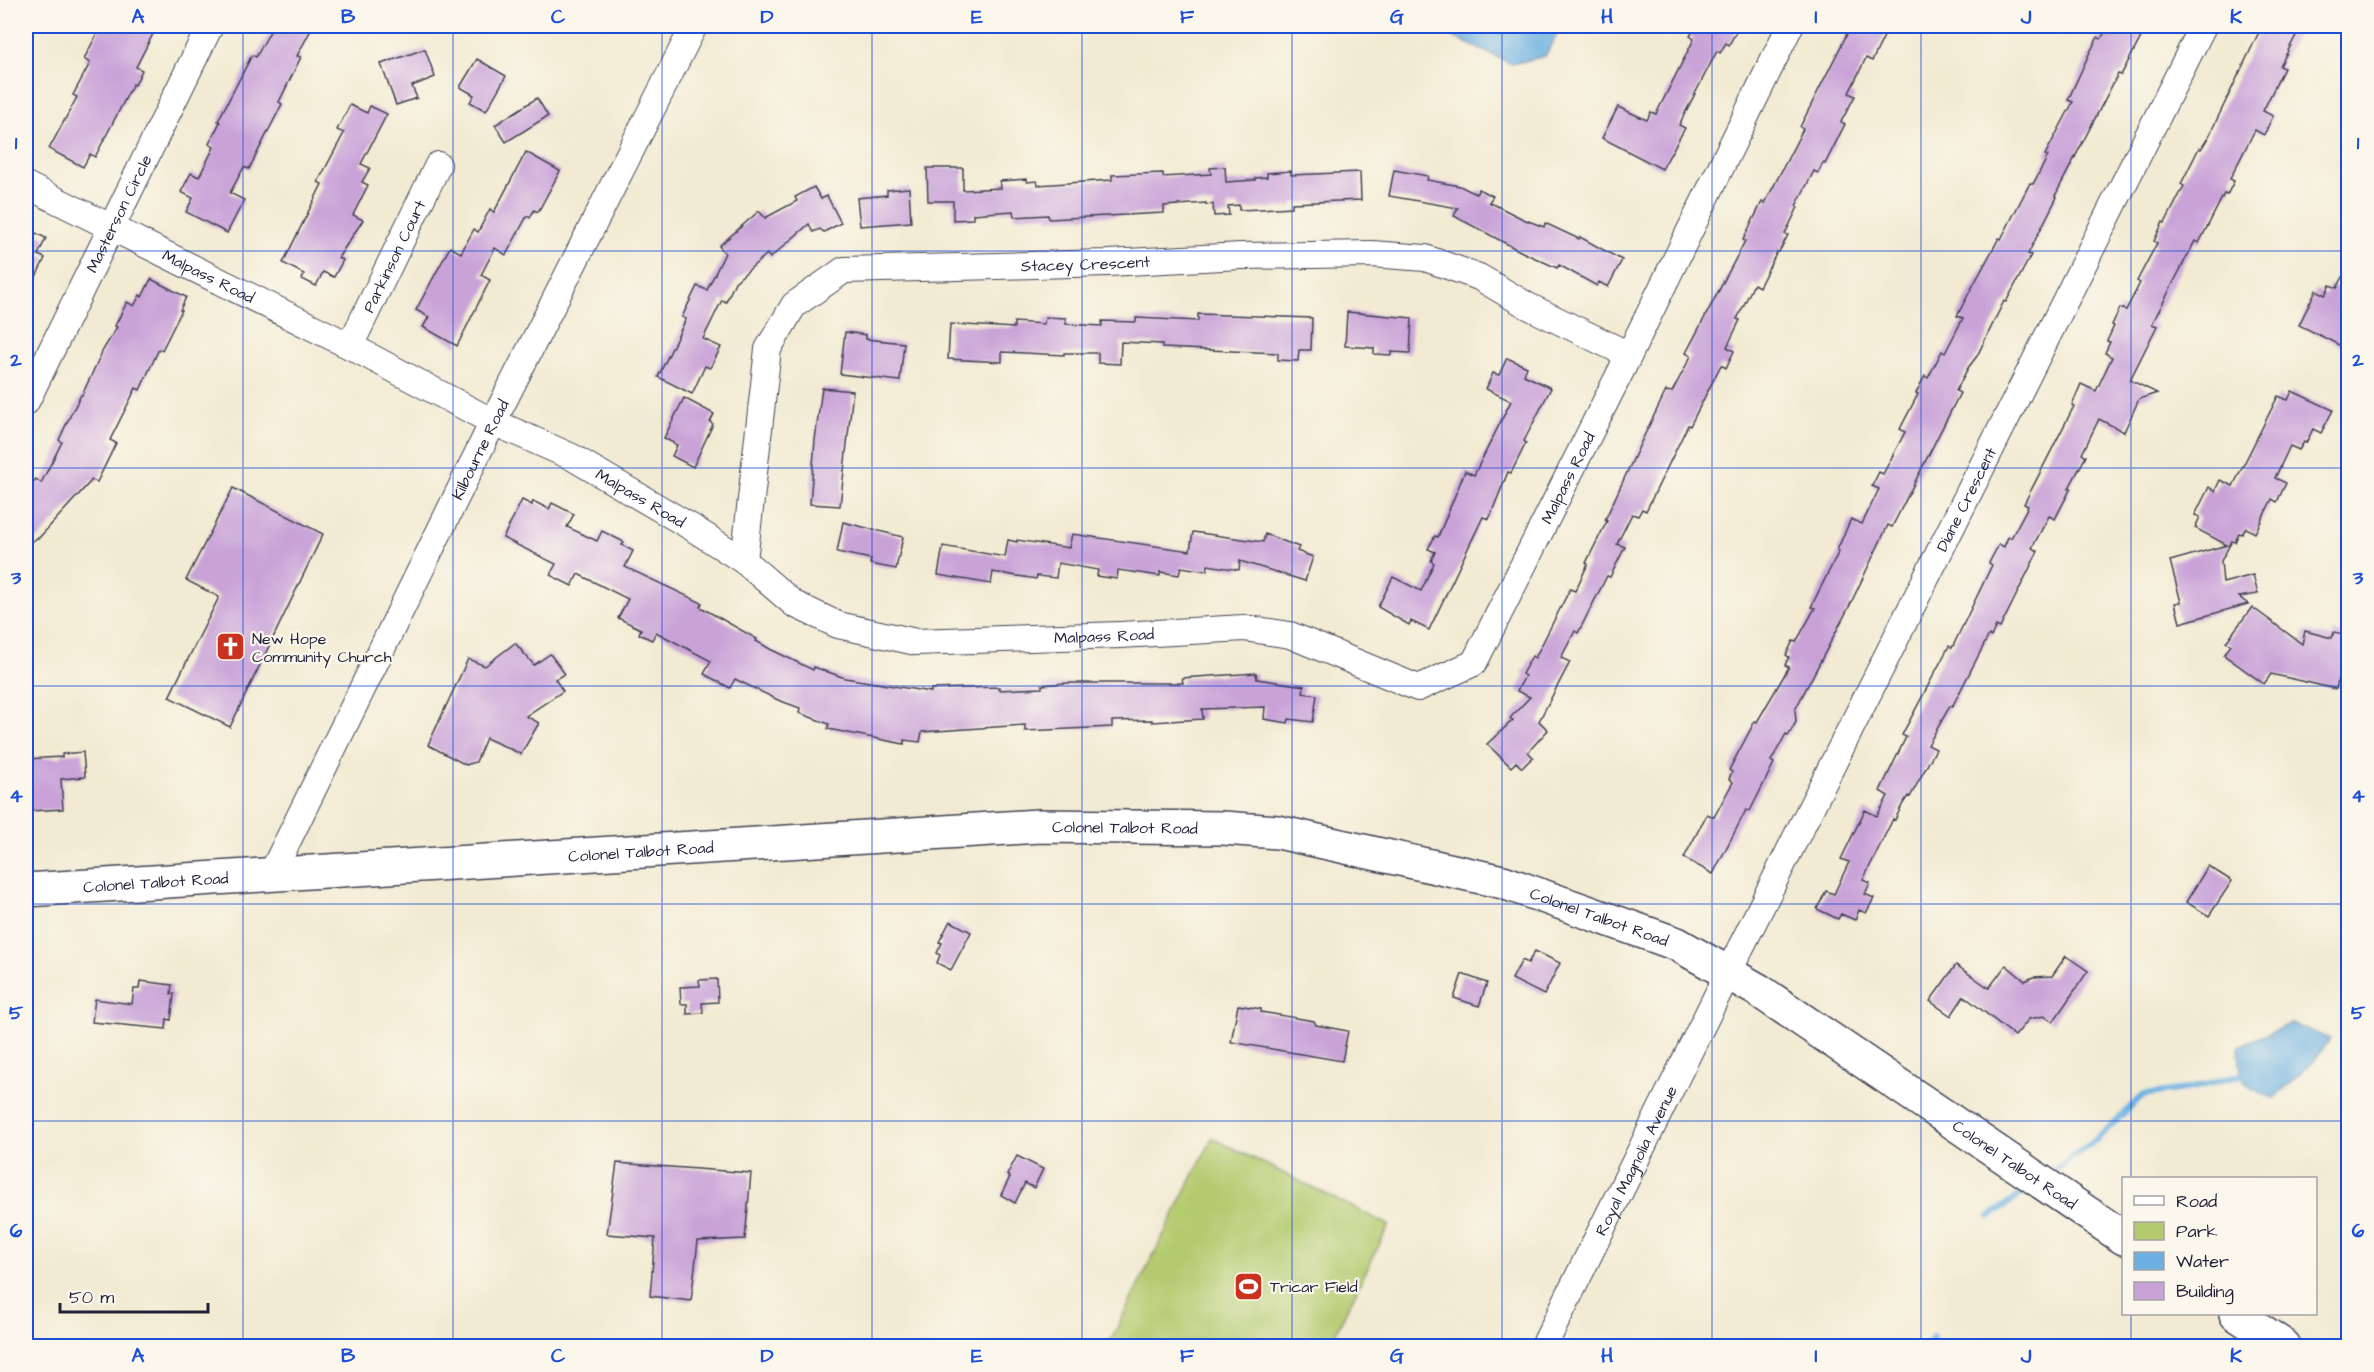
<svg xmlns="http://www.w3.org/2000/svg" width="2374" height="1372" font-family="'Architects Daughter',sans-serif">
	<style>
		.green { fill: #b4ca6e; stroke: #6b7654; stroke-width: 1.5 }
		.water { fill: #6bb0e1; stroke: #46698e; stroke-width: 1.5 }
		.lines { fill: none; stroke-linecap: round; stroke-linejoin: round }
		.stream { stroke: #6bb0e1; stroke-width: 6 }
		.building { fill: #c9a3d8 }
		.minor-casing { stroke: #414052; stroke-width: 28 }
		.major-casing { stroke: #414052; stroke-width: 36 }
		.minor { stroke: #fff; stroke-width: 26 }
		.major { stroke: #fff; stroke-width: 33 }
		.grid { fill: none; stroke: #1d4ed8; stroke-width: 1.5; stroke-opacity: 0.55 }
		.labels { text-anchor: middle; stroke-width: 4.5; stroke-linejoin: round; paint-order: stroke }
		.street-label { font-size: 16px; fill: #22223b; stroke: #fbf7ec }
		.poi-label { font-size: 16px; fill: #22223b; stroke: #fbf7ec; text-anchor: start }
		.neatline { fill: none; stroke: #1d4ed8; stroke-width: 2 }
		.grid-label { font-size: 20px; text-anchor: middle; font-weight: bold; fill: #1d4ed8 }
	</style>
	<rect width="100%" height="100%" fill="#fbf7ec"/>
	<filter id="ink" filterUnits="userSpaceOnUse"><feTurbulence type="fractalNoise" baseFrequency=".0167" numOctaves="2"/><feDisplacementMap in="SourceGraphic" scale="12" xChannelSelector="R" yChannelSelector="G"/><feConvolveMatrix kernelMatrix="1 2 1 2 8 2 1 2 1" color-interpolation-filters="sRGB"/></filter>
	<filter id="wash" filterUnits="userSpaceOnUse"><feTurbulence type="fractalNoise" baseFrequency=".008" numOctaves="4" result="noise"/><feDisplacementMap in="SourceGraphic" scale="24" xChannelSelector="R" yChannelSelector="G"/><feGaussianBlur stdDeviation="1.35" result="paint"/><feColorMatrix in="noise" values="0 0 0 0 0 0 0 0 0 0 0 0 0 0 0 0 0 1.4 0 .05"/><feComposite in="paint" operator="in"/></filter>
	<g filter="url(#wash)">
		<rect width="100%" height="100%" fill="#f2ead2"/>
		<path class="green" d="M1212,1138L1389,1225L1329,1346H1108Z"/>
		<g class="water">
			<path d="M1430,26H1561L1545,56L1512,64Z"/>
			<path d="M2292,1023L2330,1039L2313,1062L2274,1098C2240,1086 2241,1080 2239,1046Z"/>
		</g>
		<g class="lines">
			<g class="stream">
				<path d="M2048,1175L2097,1139L2143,1095L2192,1088L2241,1075"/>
				<path d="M1989,1217L2030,1188"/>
				<path d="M1928,1346L1933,1337"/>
			</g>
		</g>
		<g id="blocks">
			<g class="building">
				<path d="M101,26H157L136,67L142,70L135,85L133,84L95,157L90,154L83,167L49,149L77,97L73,95L90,63L84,59Z"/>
				<path d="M273,26H313L297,56L301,57L279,102L282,104L249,169L244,167L230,193L244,200L227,233L186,212L193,198L181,192L191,173L199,177L214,147L209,144L220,122L218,121L252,55L256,57Z"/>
				<path d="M1696,26H1739L1729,45L1726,43L1720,53L1717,51L1679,125L1685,128L1662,169L1602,138L1618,107L1647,120L1651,112L1656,114L1694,39L1690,36Z"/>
				<path d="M1851,26H1889L1872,61L1866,58L1849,93L1855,96L1841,122L1845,124L1825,164L1823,163L1818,173L1814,171L1796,206L1798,207L1785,234L1788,235L1779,252H1777L1759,287L1754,284L1737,319L1740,320L1727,347L1734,351L1726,368L1721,365L1690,426L1688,425L1646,511L1642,509L1638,516L1632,514L1617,544L1625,547L1610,577L1607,576L1578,633L1575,631L1561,658L1570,662L1539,721L1548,730L1528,752L1533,757L1522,768L1516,762L1511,767L1487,744L1513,720L1510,718L1530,697L1517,691L1525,676L1522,674L1532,656L1535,658L1570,589L1575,591L1588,564L1586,563L1607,521L1605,520L1642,440L1666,391L1672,392L1691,356L1686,353L1745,241L1743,240L1762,202L1765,203L1803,129L1800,127Z"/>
				<path d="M2108,26H2147L2121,75L2118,74L2055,196L2057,197L2028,254L2031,255L2006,302L2004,301L1977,356L1968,368L1956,391L1960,393L1892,527L1888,525L1850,605L1795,710L1796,722L1788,736L1786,734L1771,761L1774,763L1750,811L1746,810L1713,874L1684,858L1707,814L1714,817L1733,782L1729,779L1732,772L1729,770L1755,721L1757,722L1789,667L1785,665L1789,657L1786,655L1793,641L1796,642L1815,608L1811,607L1839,551L1837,550L1851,519L1862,524L1879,489L1872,486L1879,472L1883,474L1905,432L1900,429L1918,394L1916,393L1925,376L1928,378L1942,351L1945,353L1963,318L1957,316L1969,293L1999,238L2001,239L2030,183L2033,184L2048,156L2045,155L2073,102L2068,100L2089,54L2098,37L2101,39Z"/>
				<path d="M2262,26H2301L2280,66L2284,68L2263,111L2273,116L2264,135L2255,130L2230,179L2234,181L2227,195L2224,194L2199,243L2195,241L2152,324L2157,326L2130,380L2157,393L2139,399L2124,432L2099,419L2082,454L2086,456L2069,488H2071L2055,519L2049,516L2032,548L2038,551L2000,628L1996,626L1991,637L1989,635L1952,707L1950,706L1928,745L1936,749L1910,797L1908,796L1902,805L1895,820L1893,819L1863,880L1870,883L1865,894L1874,898L1866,913L1859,910L1855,920L1841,914L1838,919L1817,909L1826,891L1834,894L1849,862L1841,859L1865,810L1877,816L1888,796L1880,791L1906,737L1902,735L1949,646L1952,648L1992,565L1989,563L1999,544L2004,547L2008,537L2011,538L2028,506L2024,504L2074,406L2072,405L2081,384L2096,391L2112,357L2105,353L2110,342L2107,341L2114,326L2112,325L2120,308L2126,310L2140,283L2137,281L2157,243L2154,241L2163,222L2165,223L2184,186L2181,184L2199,148L2201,149L2208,138Z"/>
				<path d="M425,49L435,77L412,86L417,98L396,105L381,64Z"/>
				<path d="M477,59L506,76L486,111L470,102L474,95L460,87Z"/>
				<path d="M537,98L548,116L506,142L495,125Z"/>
				<path d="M350,105L367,113L370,106L387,114L361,164L370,168L362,182L368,185L353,215L363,220L338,258L343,260L334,277L323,272L316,286L302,279L304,274L283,263L322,184L318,182L344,133L337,130Z"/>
				<path d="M526,152L560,171L538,212L534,210L530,218L527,216L506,255L495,248L481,275L490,280L457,346L423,327L429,317L416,310L450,247L461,253L474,229L478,232L490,209L494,212Z"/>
				<path d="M1225,167L1226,182L1255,180V178L1267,177V173L1291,171V175L1360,172L1361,200L1292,203V207L1261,209L1239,210V205L1228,206L1229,215L1214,216L1213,204L1206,205V203L1164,206V213L1049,219L1048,215L1014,217L1013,211L973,214V219L953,220V201H928L927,168H963V190L1001,188L1000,181L1027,179V182L1037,181L1038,185L1112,180V175L1163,173V177L1211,174L1210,168Z"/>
				<path d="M1394,170L1428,176L1427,180L1460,186L1476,194L1479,189L1493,196L1489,202L1523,219L1544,227L1545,223L1579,239L1580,237L1622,260L1608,287L1599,282L1597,286L1559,265L1557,268L1522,252L1454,216L1458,208L1389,196Z"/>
				<path d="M814,187L821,199L827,196L841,223L824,232L820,229L813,232L809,224L770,258L767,254L735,282L726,302L722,300L703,339L721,347L710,368L705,366L692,394L658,377L686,319L682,317L697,286L707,290L725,253L719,246L759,211L765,218L797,201L795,197Z"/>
				<path d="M909,188L911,222L860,226L857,198L887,195V190Z"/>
				<path d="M26,228L46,238L38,255L45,258L26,298Z"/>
				<path d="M2349,266V350L2299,325L2316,290L2325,295L2330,285L2337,288Z"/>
				<path d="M151,279L186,297L180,310H182L162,350L159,349L140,390L136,388L110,440L116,443L97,482L92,480L38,539L37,538L26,546V490L36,479L41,483L62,442L59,440L71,414L81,395H82L103,350L117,327L115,326L127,302L134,306L140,295L142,297Z"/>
				<path d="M1347,312L1412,318L1410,353L1391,352V355L1374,354V348L1345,346Z"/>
				<path d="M1198,314L1312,318L1311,350H1299L1298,361L1278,360V353L1162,348V344L1121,342L1120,364L1098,363V353H1064V355L1002,352V362L948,359L950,324L1014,328V322L1044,324L1045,317L1066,318V324L1102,326V321L1136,322V318L1198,321Z"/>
				<path d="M845,332L866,335V339L904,343L900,381L840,374Z"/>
				<path d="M1507,358L1527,367L1524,375L1551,388L1524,441L1526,443L1511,473L1508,472L1489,519L1483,517L1429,630L1411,621L1409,625L1378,607L1393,577L1421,591L1434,563L1431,561L1435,552L1428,549L1435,536L1438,537L1465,471L1474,475L1511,401L1486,389L1493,373L1499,375Z"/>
				<path d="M822,388L853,391L840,506L810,504L815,440Z"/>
				<path d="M2292,391L2333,410L2321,433L2313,429L2306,443L2304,442L2299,450L2290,446L2275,478L2286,483L2277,502L2272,499L2255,533L2246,528L2242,534L2239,533L2235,542L2232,541L2221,561L2223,583L2253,575L2258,594L2239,597L2248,604L2180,623L2175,603L2181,602L2170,561L2227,545L2195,528L2200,517L2195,515L2209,487L2215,491L2220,480L2233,486L2278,396L2288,400Z"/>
				<path d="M684,398L714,414L710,422L713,424L693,467L672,456L677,445L664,438Z"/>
				<path d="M233,488L323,534L230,727L169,697L219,597L186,580Z"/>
				<path d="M522,500L532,505L533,501L549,509L552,503L574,514L567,527L597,541L602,531L624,542L622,545L633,551L625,567L702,603L700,607L757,639L756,641L770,649L813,670L814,667L845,678L931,692V689L999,687V690L1042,688V685L1065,683H1183L1182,678L1256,673L1257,679L1304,686L1303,693L1317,695L1313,722L1289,719L1288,723L1264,719L1265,707L1202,709L1203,719L1152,722V720L1112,721V727L1025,731V725L922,732L920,742L904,740V744L828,729L829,724L799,713L800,708L778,700L735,679L730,688L704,674L711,661L656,632L652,640L639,634L641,629L618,618L628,599L578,574L572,586L550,575L556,564L503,538Z"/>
				<path d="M843,522L903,537L896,569L870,564L871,559L837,552Z"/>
				<path d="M1193,532L1263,542L1265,534L1299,547L1297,551L1313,557L1305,581L1240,561L1239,570L1208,565L1207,571L1181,567L1179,575L1160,572V576L1118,570L1117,579L1097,576L1098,570L1058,563L1056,578L1037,576L1036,579L993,572L991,584L938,575L943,546L1005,557L1008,540L1017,542V540L1069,548L1072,534L1190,551Z"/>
				<path d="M2252,607L2302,644L2305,631L2332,638L2334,632L2349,635V683L2338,680L2336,689L2271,674L2264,684L2224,655L2231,645L2226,642Z"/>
				<path d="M515,643L534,665L550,654L565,674L555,679L563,691L526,716L539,723L521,754L486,738L476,762L466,765L428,745L468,659L485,666Z"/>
				<path d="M83,752L85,777L61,779L63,809L30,811L26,759L62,757V754Z"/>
				<path d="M2208,866L2232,881L2209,916L2186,902Z"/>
				<path d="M950,921L971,932L951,970L937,963L940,955L937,953L942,943L939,942Z"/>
				<path d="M1535,951L1560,963L1544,995L1512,979L1522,960L1528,963Z"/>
				<path d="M2066,956L2088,971L2053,1022L2044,1016L2029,1019L2015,1036L1964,996L1951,1016L1930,1001L1956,965L1989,988L2006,965L2025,981L2033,977L2052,976Z"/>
				<path d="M1462,974L1487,983L1479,1006L1454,998Z"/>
				<path d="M717,979L718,1002L702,1003L703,1013L687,1014V1004H681L680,987L700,986L699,980Z"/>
				<path d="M140,981L172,985L171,994H174L171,1020L167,1019L166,1029L92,1022L95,999L132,1004L134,989H139Z"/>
				<path d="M1238,1005L1261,1009V1012L1314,1021L1316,1025L1348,1031L1342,1061L1231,1042Z"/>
				<path d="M1017,1156L1043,1169L1034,1188L1025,1183L1015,1203L1001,1195L1010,1177L1007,1175Z"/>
				<path d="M617,1163L751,1173L745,1239L698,1241L691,1301L650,1296L655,1238L607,1234Z"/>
			</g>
		</g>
	</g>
	<g filter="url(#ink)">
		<use href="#blocks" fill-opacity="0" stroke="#414052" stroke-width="1.5"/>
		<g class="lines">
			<defs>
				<g id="minor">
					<path id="s1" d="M26,185L350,346L493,422L572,457L691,527L744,561L794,604L838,625L916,642L1120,635L1244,628L1290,635L1418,688L1474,663L1629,355L1790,26"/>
					<path id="s2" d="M350,346L438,165"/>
					<path id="s3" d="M26,402L210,26"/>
					<path id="s4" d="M744,561L768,349L794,305L844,270L1108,263L1241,256L1372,254L1425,258L1479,277L1528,306L1629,355"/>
					<path id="s5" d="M271,875L493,422L694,26"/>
					<path id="s6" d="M1544,1346L1728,973L2203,26"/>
				</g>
				<g id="major">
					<path id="s7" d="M26,890L1039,826L1223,828L1278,832L1503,882L1677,944L1758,990L2124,1238"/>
					<path d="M2236,1314L2284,1346"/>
				</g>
			</defs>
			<use href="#minor" class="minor-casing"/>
			<use href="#major" class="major-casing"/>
			<use href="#minor" class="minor"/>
			<use href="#major" class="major"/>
		</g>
	</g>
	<path class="grid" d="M243,26V1346M453,26V1346M662,26V1346M872,26V1346M1082,26V1346M1292,26V1346M1502,26V1346M1712,26V1346M1921,26V1346M2131,26V1178M26,251H2348M26,468H2348M26,686H2348M26,904H2348M26,1121H2348M2131,1314V1346"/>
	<defs>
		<symbol id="church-square" viewBox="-11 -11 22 22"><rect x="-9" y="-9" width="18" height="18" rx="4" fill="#c8321e" stroke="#fbf7ec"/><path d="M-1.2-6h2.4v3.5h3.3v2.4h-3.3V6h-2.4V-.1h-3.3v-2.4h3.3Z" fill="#fff"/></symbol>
		<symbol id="stadium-square" viewBox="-11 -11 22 22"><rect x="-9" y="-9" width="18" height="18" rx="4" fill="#c8321e" stroke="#fbf7ec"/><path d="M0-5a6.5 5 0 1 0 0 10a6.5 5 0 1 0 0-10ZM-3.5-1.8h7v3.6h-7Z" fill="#fff"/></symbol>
	</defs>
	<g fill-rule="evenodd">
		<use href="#church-square" x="214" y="630" width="33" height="33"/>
		<use href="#stadium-square" x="1232" y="1270" width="33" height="33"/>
	</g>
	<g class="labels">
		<g class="street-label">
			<text dy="6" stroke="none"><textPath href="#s3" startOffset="210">Masterson Circle</textPath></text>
			<text dy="6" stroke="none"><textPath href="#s2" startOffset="100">Parkinson Court</textPath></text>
			<text dy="6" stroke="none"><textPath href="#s4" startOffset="567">Stacey Crescent</textPath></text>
			<text dy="6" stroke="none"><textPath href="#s1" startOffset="204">Malpass Road</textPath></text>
			<text dy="6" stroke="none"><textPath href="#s5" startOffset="474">Kilbourne Road</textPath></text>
			<text dy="6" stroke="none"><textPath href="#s1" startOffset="1788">Malpass Road</textPath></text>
			<text dy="6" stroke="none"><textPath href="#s1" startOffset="690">Malpass Road</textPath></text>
			<text dy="6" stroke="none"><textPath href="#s6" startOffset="946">Diane Crescent</textPath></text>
			<text dy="6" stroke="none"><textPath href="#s1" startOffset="1194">Malpass Road</textPath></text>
			<text dy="6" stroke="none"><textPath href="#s7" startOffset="1101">Colonel Talbot Road</textPath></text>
			<text dy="6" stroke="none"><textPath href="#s7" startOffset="616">Colonel Talbot Road</textPath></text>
			<text dy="6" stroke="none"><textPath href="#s7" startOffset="130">Colonel Talbot Road</textPath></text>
			<text dy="6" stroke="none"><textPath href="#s7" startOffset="1587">Colonel Talbot Road</textPath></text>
			<text dy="6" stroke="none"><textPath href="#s6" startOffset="207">Royal Magnolia Avenue</textPath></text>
			<text dy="6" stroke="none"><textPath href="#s7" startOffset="2073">Colonel Talbot Road</textPath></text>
		</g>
		<g class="poi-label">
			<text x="252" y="644">New Hope<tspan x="252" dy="18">Community Church</tspan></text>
			<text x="1270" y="1292">Tricar Field</text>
		</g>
	</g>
	<rect width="2374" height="1372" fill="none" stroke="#fbf7ec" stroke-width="66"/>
	<rect x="2122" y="1177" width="195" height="138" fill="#fbf7ec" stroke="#a4a2a5" stroke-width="1.5"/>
	<rect x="2134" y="1196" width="30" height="9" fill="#ffffff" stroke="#a4a2a5" stroke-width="1.5"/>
	<text x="2176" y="1207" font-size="18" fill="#22223b">Road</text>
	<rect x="2134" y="1222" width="30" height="18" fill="#b4ca6e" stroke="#a4a2a5" stroke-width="1.5"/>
	<text x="2176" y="1237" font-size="18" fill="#22223b">Park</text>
	<rect x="2134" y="1252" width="30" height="18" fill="#6bb0e1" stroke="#a4a2a5" stroke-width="1.5"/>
	<text x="2176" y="1267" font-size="18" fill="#22223b">Water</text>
	<rect x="2134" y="1282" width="30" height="18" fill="#c9a3d8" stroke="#a4a2a5" stroke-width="1.5"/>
	<text x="2176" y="1297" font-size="18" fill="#22223b">Building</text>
	<path d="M60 1303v9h148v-9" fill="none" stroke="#22223b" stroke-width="3"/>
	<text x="69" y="1303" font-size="18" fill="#22223b" stroke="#fbf7ec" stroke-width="4.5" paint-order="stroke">50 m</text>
	<rect x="33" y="33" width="2308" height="1306" class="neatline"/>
	<g class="grid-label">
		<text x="138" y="23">A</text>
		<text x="348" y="23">B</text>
		<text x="558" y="23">C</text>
		<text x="767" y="23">D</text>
		<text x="977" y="23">E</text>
		<text x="1187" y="23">F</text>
		<text x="1397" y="23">G</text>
		<text x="1607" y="23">H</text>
		<text x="1816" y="23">I</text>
		<text x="2026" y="23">J</text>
		<text x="2236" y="23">K</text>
		<text x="16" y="149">1</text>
		<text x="2358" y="149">1</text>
		<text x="16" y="366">2</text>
		<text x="2358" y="366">2</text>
		<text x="16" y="584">3</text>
		<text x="2358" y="584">3</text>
		<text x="16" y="802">4</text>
		<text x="2358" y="802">4</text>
		<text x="16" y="1019">5</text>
		<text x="2358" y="1019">5</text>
		<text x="16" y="1237">6</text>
		<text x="2358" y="1237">6</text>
		<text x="138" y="1362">A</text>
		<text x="348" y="1362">B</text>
		<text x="558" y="1362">C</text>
		<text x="767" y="1362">D</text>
		<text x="977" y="1362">E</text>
		<text x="1187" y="1362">F</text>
		<text x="1397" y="1362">G</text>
		<text x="1607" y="1362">H</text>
		<text x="1816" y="1362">I</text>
		<text x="2026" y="1362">J</text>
		<text x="2236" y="1362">K</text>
	</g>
</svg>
